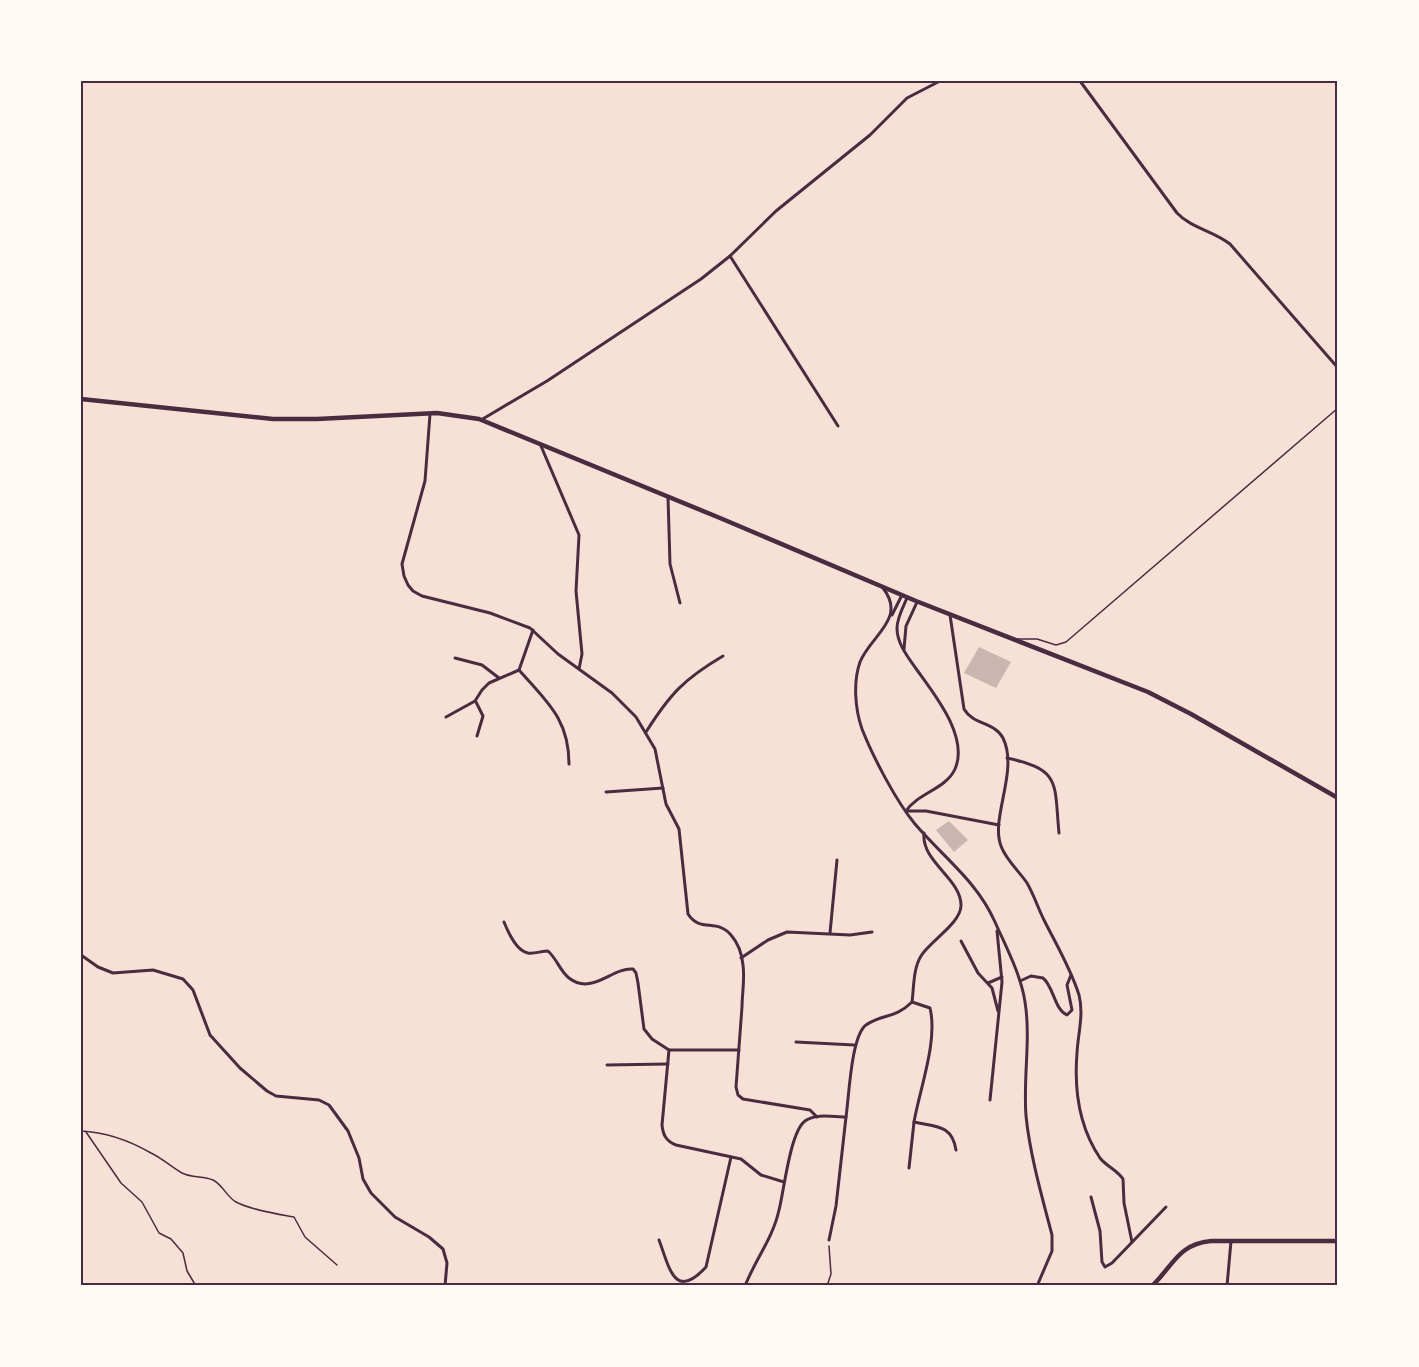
<svg xmlns="http://www.w3.org/2000/svg" width="1419" height="1367" font-family="'Roboto Condensed',sans-serif">
	<style>
		.building { fill: #ccb4b1 }
		.lines { fill: none; stroke-linecap: round; stroke-linejoin: round }
		.path { stroke: #4a2c40; stroke-width: 1.5 }
		.service { stroke: #4a2c40; stroke-width: 1.5 }
		.minor { stroke: #4a2c40; stroke-width: 3 }
		.secondary { stroke: #4a2c40; stroke-width: 4.5 }
		.neatline { fill: none; stroke: #4a2c40; stroke-width: 2 }
	</style>
	<rect width="100%" height="100%" fill="#f7e1d7"/>
	<g class="building">
		<path d="M979,647L1011,662L996,688L964,673Z"/>
		<path d="M949,821L968,840L954,852L936,830Z"/>
	</g>
	<g class="lines">
		<g class="path">
			<path d="M81,1131C105,1132 130,1141 151,1153C162,1158 171,1167 182,1173C192,1178 203,1176 213,1180C222,1184 227,1197 236,1202C251,1210 277,1214 294,1217L305,1237L337,1265"/>
			<path d="M86,1132L121,1183L142,1202L159,1233L171,1239L183,1253L187,1271L196,1286"/>
			<path d="M827,1286L831,1274L829,1246"/>
		</g>
		<path class="service" d="M1016,639H1037L1056,645L1066,642L1338,408"/>
		<g class="minor">
			<path d="M1080,81L1177,213C1191,228 1214,231 1230,244L1338,368"/>
			<path d="M730,256L838,426"/>
			<path d="M430,414L425,481L402,564L404,576L408,585L413,591L422,596L490,613L530,628L558,654L612,693L636,717L655,749L666,804L679,829L688,914C700,933 717,918 731,935C738,943 742,955 743,965C745,979 742,994 742,1007C740,1034 738,1060 736,1087L738,1095L743,1099L810,1110L817,1117"/>
			<path d="M481,420L547,381L701,279L730,256L776,211L870,135L907,98L940,81"/>
			<path d="M541,446L579,535L576,591L582,654L579,669"/>
			<path d="M668,497L670,564L680,603"/>
			<path d="M883,588C907,619 871,635 860,662C853,682 855,709 862,729C873,757 896,801 915,824C943,857 977,881 995,922C1006,947 1021,975 1025,1002C1031,1039 1023,1078 1026,1116C1030,1155 1042,1197 1052,1235V1251L1037,1286"/>
			<path d="M892,615L902,595"/>
			<path d="M950,615L964,709C973,725 995,722 1003,738C1019,771 990,818 1001,846C1006,860 1019,871 1027,883C1034,895 1038,908 1044,920C1056,944 1071,969 1079,995C1084,1015 1078,1033 1077,1053C1074,1090 1079,1127 1100,1158C1106,1166 1117,1170 1123,1179L1124,1203L1132,1242"/>
			<path d="M904,649L906,626L917,602"/>
			<path d="M455,658L482,665L499,678"/>
			<path d="M519,670C547,702 569,719 569,764"/>
			<path d="M519,670L533,630"/>
			<path d="M476,702L483,716L477,736"/>
			<path d="M446,717L475,701L482,690L489,683L519,670"/>
			<path d="M646,732C670,694 684,679 723,656"/>
			<path d="M1007,758C1062,770 1054,783 1059,833"/>
			<path d="M606,792L663,788"/>
			<path d="M906,811C918,793 946,789 955,769C969,737 935,695 917,670C908,657 897,644 897,628C897,618 903,607 907,598"/>
			<path d="M906,811H926L999,825"/>
			<path d="M504,922C508,932 516,951 528,953C535,954 541,951 548,951C557,959 560,971 569,978C592,996 612,967 633,969L636,973L638,983L644,1029L652,1039L669,1050H739"/>
			<path d="M830,933L837,860"/>
			<path d="M961,941L978,973L992,988L998,1011"/>
			<path d="M81,955L98,967L113,973L153,970L183,979L193,990L210,1035L240,1068L267,1091L276,1096L319,1100L329,1105L348,1131L359,1158L363,1179L371,1193L395,1217L429,1237L443,1249L447,1263L445,1286"/>
			<path d="M741,958L768,940L787,932L850,935L872,932"/>
			<path d="M1020,981L1031,976L1043,978C1054,987 1054,1009 1067,1015L1072,1010L1067,985L1071,975"/>
			<path d="M988,983L1002,977"/>
			<path d="M912,1002L930,1008C938,1041 920,1088 914,1122C935,1127 952,1124 956,1150"/>
			<path d="M796,1042L854,1045"/>
			<path d="M669,1050L662,1125C663,1135 666,1141 676,1145L741,1159L761,1175L784,1182"/>
			<path d="M607,1065L668,1064"/>
			<path d="M990,1100L1002,982L997,931"/>
			<path d="M909,1168L914,1122"/>
			<path d="M1091,1197L1100,1231L1102,1262L1105,1267L1112,1263L1166,1207"/>
			<path d="M659,1240C669,1266 674,1302 706,1267L731,1157"/>
			<path d="M829,1240L836,1206L846,1117"/>
			<path d="M745,1286C755,1260 773,1238 779,1210C784,1191 790,1132 805,1121C816,1113 833,1117 846,1117C849,1097 851,1036 866,1025C881,1014 895,1019 912,1002C914,987 913,969 921,956C930,941 960,924 961,906C962,879 921,862 924,833"/>
			<path d="M1227,1286L1231,1241"/>
		</g>
		<g class="secondary">
			<path d="M81,399L273,419H317L437,413L479,419L720,518L916,601L1148,692L1191,714L1338,798"/>
			<path d="M1152,1286C1173,1266 1178,1244 1211,1241H1338"/>
		</g>
	</g>
	<rect width="1419" height="1367" fill="none" stroke="#fffaf5" stroke-width="165"/>
	<rect x="82" y="82" width="1254" height="1202" class="neatline"/>
</svg>
